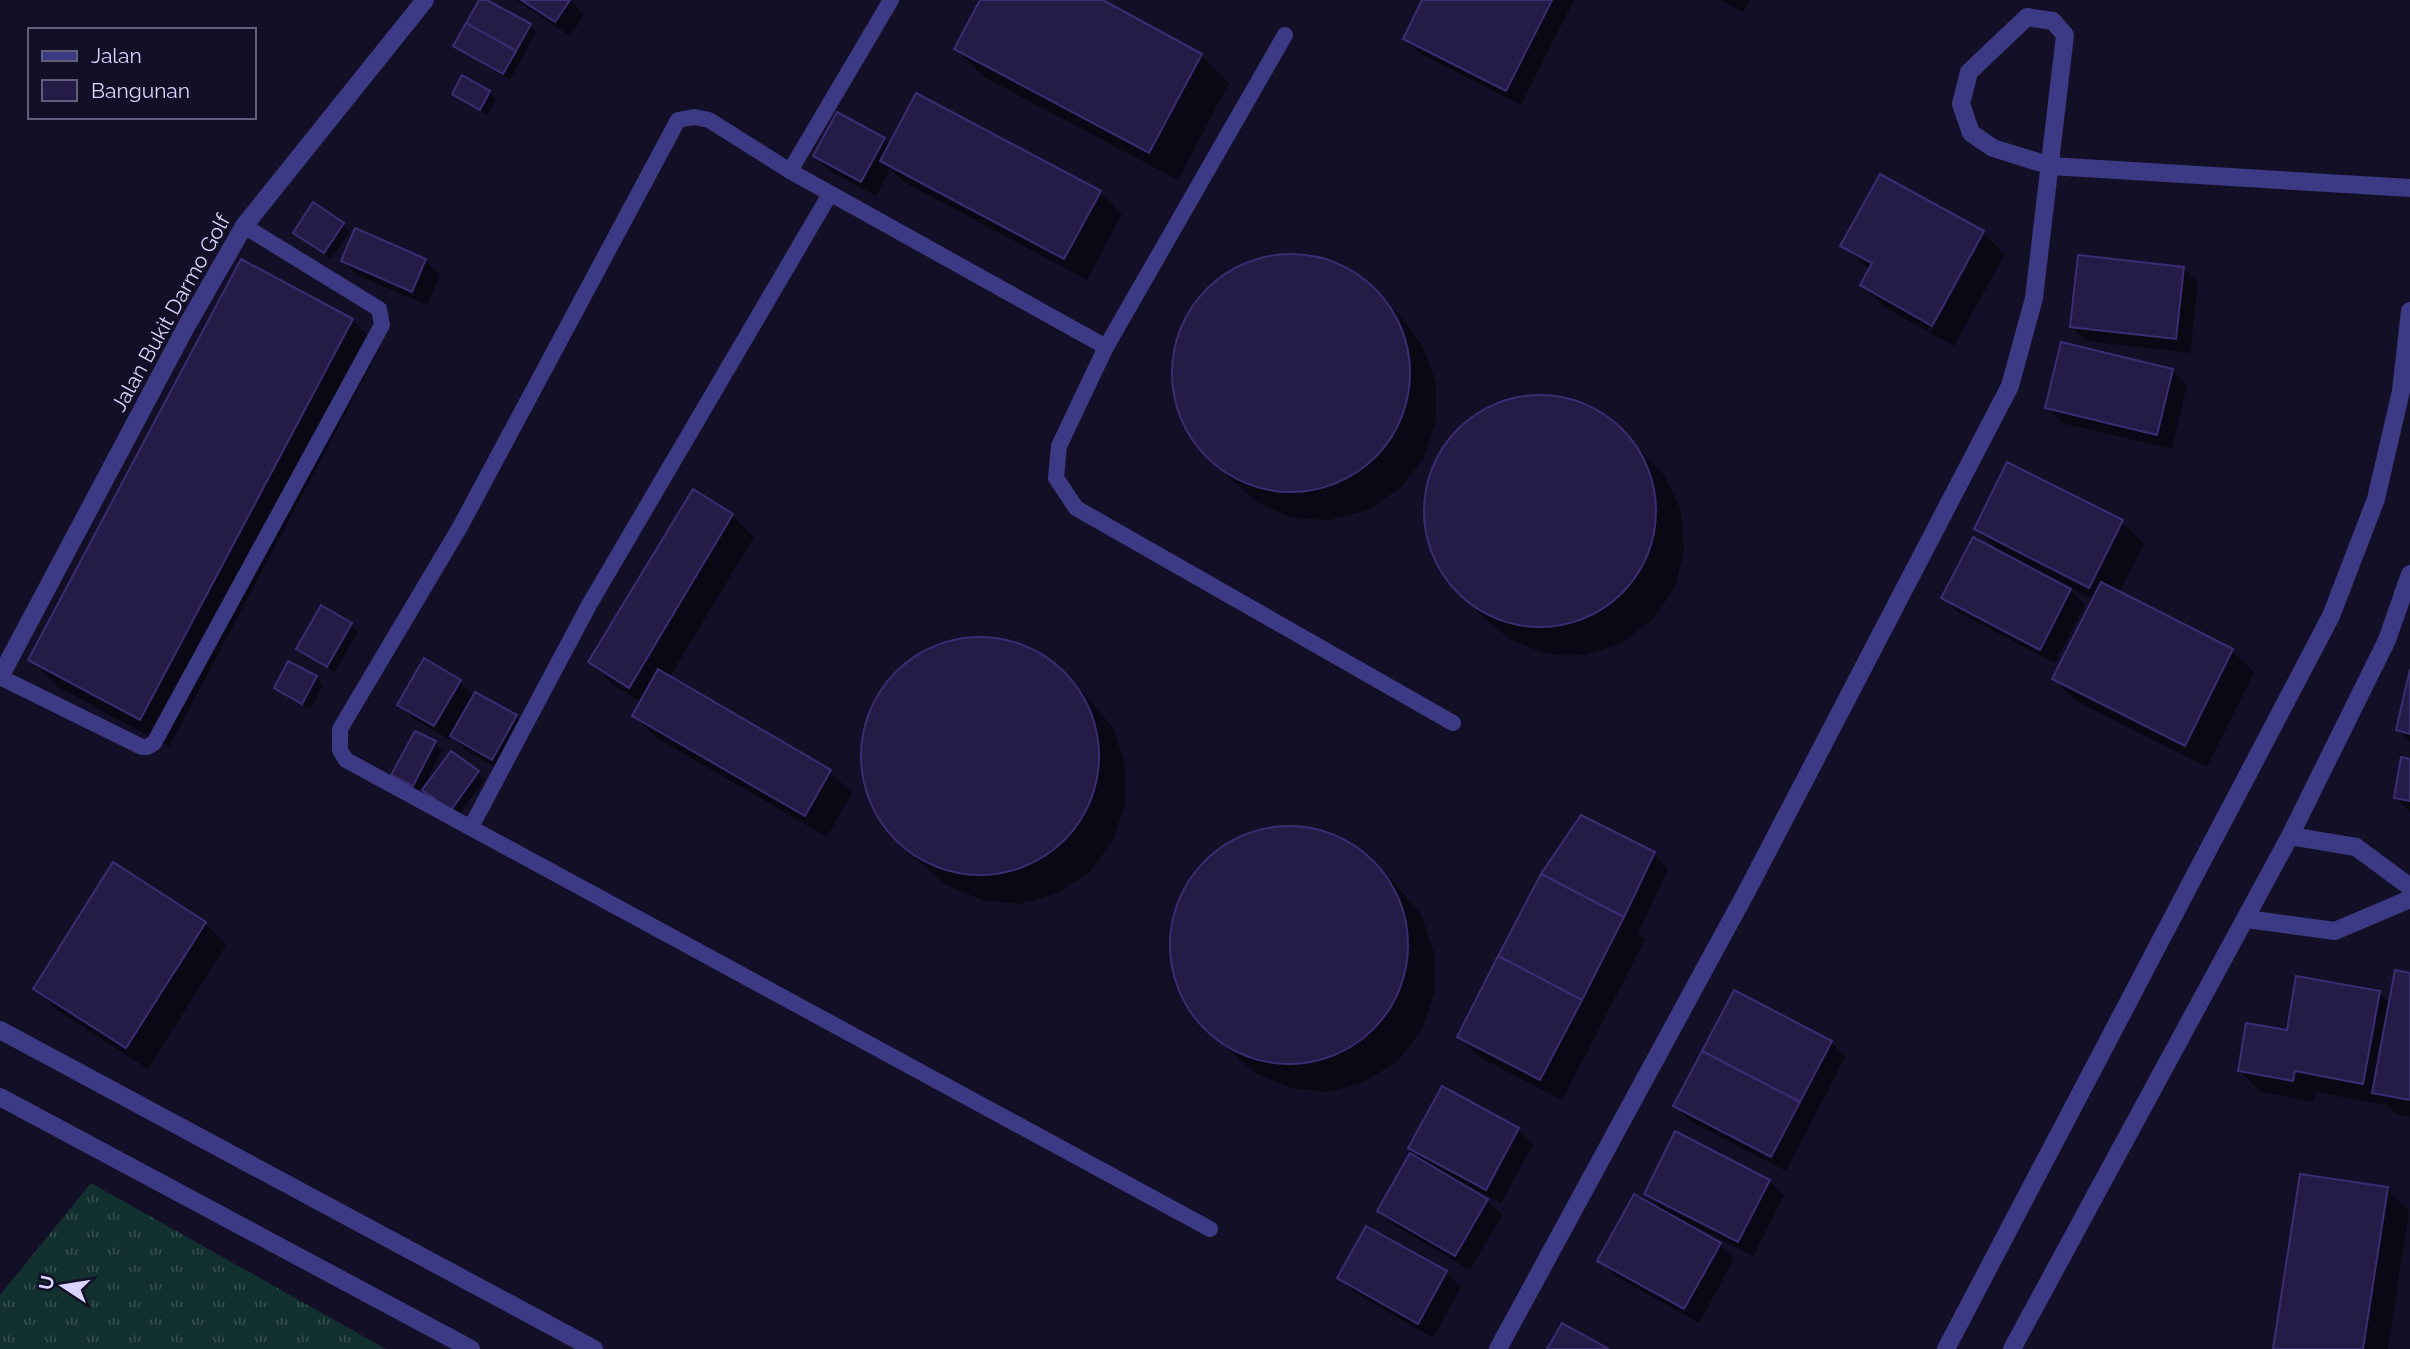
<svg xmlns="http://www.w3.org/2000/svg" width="2410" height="1349" font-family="Raleway,sans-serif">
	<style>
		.grass { fill: url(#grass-tufts) }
		.shadow { fill: #0007 }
		.building { fill: #241b47; stroke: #3b2d73; stroke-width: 2 }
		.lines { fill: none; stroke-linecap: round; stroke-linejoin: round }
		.service { stroke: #3d3a85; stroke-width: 16 }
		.minor { stroke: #3d3a85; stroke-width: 18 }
		.labels { text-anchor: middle; stroke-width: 5; stroke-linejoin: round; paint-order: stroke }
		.street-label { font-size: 21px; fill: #d9d4ff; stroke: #130f26 }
	</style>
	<defs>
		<pattern id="grass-tufts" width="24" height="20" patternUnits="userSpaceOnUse" patternTransform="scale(1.75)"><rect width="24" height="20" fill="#12302f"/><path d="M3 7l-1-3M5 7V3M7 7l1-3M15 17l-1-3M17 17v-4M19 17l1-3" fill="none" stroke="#344d4e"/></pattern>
	</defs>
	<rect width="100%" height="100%" fill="#130f26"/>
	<path class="grass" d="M91,1183L386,1349H0V1295Z"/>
	<g class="shadow">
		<path d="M481,0L529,26L536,32L510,80L462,52L455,46Z"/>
		<path d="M516,0H570L584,15L570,36Z"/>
		<path d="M982,0H1099L1201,55L1229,83L1178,180L984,77L956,49Z"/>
		<path d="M1424,0H1574L1521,105L1419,53L1405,39Z"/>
		<path d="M1720,0H1749L1743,12Z"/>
		<path d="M489,92L496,99L487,115L461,100L454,93Z"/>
		<path d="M884,139L890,145L1100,193L1122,214L1087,280L904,182L890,169L876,196L830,171L815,156Z"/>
		<path d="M314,204L350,231L331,259L295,232Z"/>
		<path d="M1983,233L2005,254L1954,346L1930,333L1983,237H1979L1927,331L1884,307L1862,285L1870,270L1843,246Z"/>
		<path d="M1299,255L1337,265L1370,285L1399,314L1422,345L1436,382V421L1424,458L1400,488L1368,510L1330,520L1292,518L1256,502L1228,476L1199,447L1179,413L1173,375L1179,336L1197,302L1225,275L1261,259Z"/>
		<path d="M425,260L440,275L427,305L357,275L343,261Z"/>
		<path d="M2183,268L2198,283L2190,353L2086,341L2072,327Z"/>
		<path d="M352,320L380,348L169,747L58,687L30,659Z"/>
		<path d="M2172,371L2187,385L2172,449L2062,423L2047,408Z"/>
		<path d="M1540,395L1576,401L1610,419L1665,476L1681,511L1684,550L1675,587L1653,619L1622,643L1585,655L1547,654L1511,640L1482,616L1453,587L1433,555L1425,519L1429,481L1444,447L1470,419L1503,401Z"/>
		<path d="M732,515L754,537L669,678L830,772L852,793L827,837L655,737L634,715L641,702L612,684L590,662Z"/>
		<path d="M2122,522L2144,544L2119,593L2232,651L2254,672L2207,767L2076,701L2054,679L2094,600L2066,586L2085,605L2055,663L1958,612L1943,597L2000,552L1976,529Z"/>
		<path d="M351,624L358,631L335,672L305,655L298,648Z"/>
		<path d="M989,638L1027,648L1060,669L1088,698L1113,728L1125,765V804L1113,840L1090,872L1057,893L1020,904L982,900L946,885L917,859L888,830L870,796L863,757L869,719L887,684L916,658L951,642Z"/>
		<path d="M2410,677V742L2398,730Z"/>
		<path d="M316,678L323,685L310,709L283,695L276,688Z"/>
		<path d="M459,681L474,696L516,717L530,731L507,774L467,751L451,735L449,739L414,719L399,704Z"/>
		<path d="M416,733L435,743L442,750L421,792L401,782L394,775Z"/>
		<path d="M2410,761V812L2395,797Z"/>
		<path d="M478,772L485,779L458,816L425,790Z"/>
		<path d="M1298,827L1336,835L1368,857L1397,886L1422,916L1434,953L1435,992L1422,1029L1399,1060L1366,1081L1329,1092L1291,1088L1255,1073L1226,1047L1197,1018L1178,984L1172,945L1178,907L1196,872L1224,846L1259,830Z"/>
		<path d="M1654,854L1668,869L1638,933L1645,940L1562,1100L1481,1058L1459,1037Z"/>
		<path d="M205,923L226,945L148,1069L57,1010L35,989Z"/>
		<path d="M2410,975V1117L2396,1114L2387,1105L2316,1092L2314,1102L2261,1092L2240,1071L2288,1032L2379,993L2391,1004Z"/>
		<path d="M1831,1042L1845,1057L1786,1171L1690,1121L1675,1106Z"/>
		<path d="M1518,1129L1533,1144L1501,1203L1475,1189L1473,1192L1487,1200L1502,1215L1470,1270L1394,1225L1379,1211L1424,1162L1411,1148Z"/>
		<path d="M1769,1181L1784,1196L1753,1256L1677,1217L1676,1220L1720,1244L1734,1259L1699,1323L1614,1275L1599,1260L1664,1212L1646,1194Z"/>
		<path d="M2387,1189L2409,1211L2388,1349H2275Z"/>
		<path d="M1367,1228L1446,1273L1461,1287L1433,1338L1354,1292L1339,1278Z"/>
	</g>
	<g class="building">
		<path d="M479,0H487L531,24L516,51L466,23Z"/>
		<path d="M521,0H570L555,22Z"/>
		<path d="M980,0H1103L1202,54L1149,153L954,49Z"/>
		<path d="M1422,0H1552L1506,91L1403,39Z"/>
		<path d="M466,23L516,51L503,74L453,46Z"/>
		<path d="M462,75L490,91L480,110L452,94Z"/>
		<path d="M916,93L1101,191L1064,259L880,161Z"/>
		<path d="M837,112L885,138L861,182L813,156Z"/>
		<path d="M1880,174L1984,231L1932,326L1860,285L1872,263L1840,246Z"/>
		<path d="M313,202L344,223L324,253L293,233Z"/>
		<path d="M355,228L426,259L412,292L341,261Z"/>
		<circle cx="1291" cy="373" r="119"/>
		<path d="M2078,255L2184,267L2176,339L2070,327Z"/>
		<path d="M241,259L353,319L140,720L28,660Z"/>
		<path d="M2061,342L2173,369L2157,435L2045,408Z"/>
		<circle cx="1540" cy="511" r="116"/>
		<path d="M2007,462L2123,520L2089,588L1974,529Z"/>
		<path d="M693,489L733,514L629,688L588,662Z"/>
		<path d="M1973,537L2071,589L2040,650L1941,598Z"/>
		<path d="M2101,582L2233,649L2185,746L2052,679Z"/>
		<path d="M321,605L352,623L327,667L296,649Z"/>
		<circle cx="980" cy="756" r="119"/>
		<path d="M424,658L461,680L434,726L397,705Z"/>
		<path d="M288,661L317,676L302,704L274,688Z"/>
		<path d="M658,669L831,770L805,816L632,716Z"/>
		<path d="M2410,669V734L2396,730Z"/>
		<path d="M475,692L517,715L492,760L450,736Z"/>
		<path d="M415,731L436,741L413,786L391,775Z"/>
		<path d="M451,751L479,771L451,810L422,790Z"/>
		<path d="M2401,757L2410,759V801L2394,798Z"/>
		<path d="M1581,815L1655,852L1624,917L1541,874Z"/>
		<circle cx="1289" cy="945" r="119"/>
		<path d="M113,862L206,922L126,1048L33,989Z"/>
		<path d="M1541,874L1624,917L1582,1000L1498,956Z"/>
		<path d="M1498,956L1582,1000L1540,1080L1457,1037Z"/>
		<path d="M2395,970L2410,973V1100L2372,1093Z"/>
		<path d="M2296,976L2380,991L2363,1084L2295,1071L2293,1081L2238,1071L2246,1023L2287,1030Z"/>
		<path d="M1734,990L1832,1041L1800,1102L1702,1051Z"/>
		<path d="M1702,1051L1800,1102L1771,1157L1673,1106Z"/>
		<path d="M1442,1086L1519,1128L1486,1190L1408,1148Z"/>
		<path d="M1675,1131L1770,1180L1738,1242L1644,1194Z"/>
		<path d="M1410,1153L1488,1199L1455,1256L1377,1211Z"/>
		<path d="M2300,1174L2388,1187L2363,1349H2273Z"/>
		<path d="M1634,1194L1721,1243L1684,1309L1597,1261Z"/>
		<path d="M1366,1226L1447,1271L1418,1324L1337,1278Z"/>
		<path d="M1562,1323L1609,1349H1547Z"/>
	</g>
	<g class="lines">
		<g class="service">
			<path d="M891,0L790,171L1106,347"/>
			<path d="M1285,35L1106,347L1059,446L1056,478L1076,508L1453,723"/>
			<path d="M790,171L709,120L694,117L678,120L460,527L340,729V750L346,760L1210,1229"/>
			<path d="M0,677L142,747H147L154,743L382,325L379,309L244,226"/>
			<path d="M471,827L589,605L830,194"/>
		</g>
		<g class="minor">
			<path d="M0,677L186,327L244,226L425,0"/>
			<path d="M2290,836L2356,847L2410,887"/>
			<path d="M2247,919L2335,931L2410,899"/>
			<path d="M0,1030L594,1349"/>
			<path d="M0,1097L471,1349"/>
			<path d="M1498,1349L1748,889L2010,386L2034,298L2065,35L2053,21L2027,17L1969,72L1961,104L1971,133L1993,148L2051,166L2410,188"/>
			<path d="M1946,1349L2331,616L2376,499L2401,391L2410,311"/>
			<path d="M2012,1349L2290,836L2387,640L2410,574"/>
		</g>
	</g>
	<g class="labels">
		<g class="street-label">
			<text transform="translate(171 313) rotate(-61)" y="7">Jalan Bukit Darmo Golf</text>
		</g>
	</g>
	<rect x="28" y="28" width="228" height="91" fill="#130f26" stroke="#625e7d" stroke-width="2"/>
	<rect x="42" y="51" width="35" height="10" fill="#3d3a85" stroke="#625e7d" stroke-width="2"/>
	<text x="91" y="63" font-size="21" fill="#d9d4ff">Jalan</text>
	<rect x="42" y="80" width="35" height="21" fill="#241b47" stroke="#625e7d" stroke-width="2"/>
	<text x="91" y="98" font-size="21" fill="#d9d4ff">Bangunan</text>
	<g transform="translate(63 1286) rotate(282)" stroke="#130f26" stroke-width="5" paint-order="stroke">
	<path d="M0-5L12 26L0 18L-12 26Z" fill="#d9d4ff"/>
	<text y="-10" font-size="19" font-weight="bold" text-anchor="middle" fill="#d9d4ff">U</text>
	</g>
</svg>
